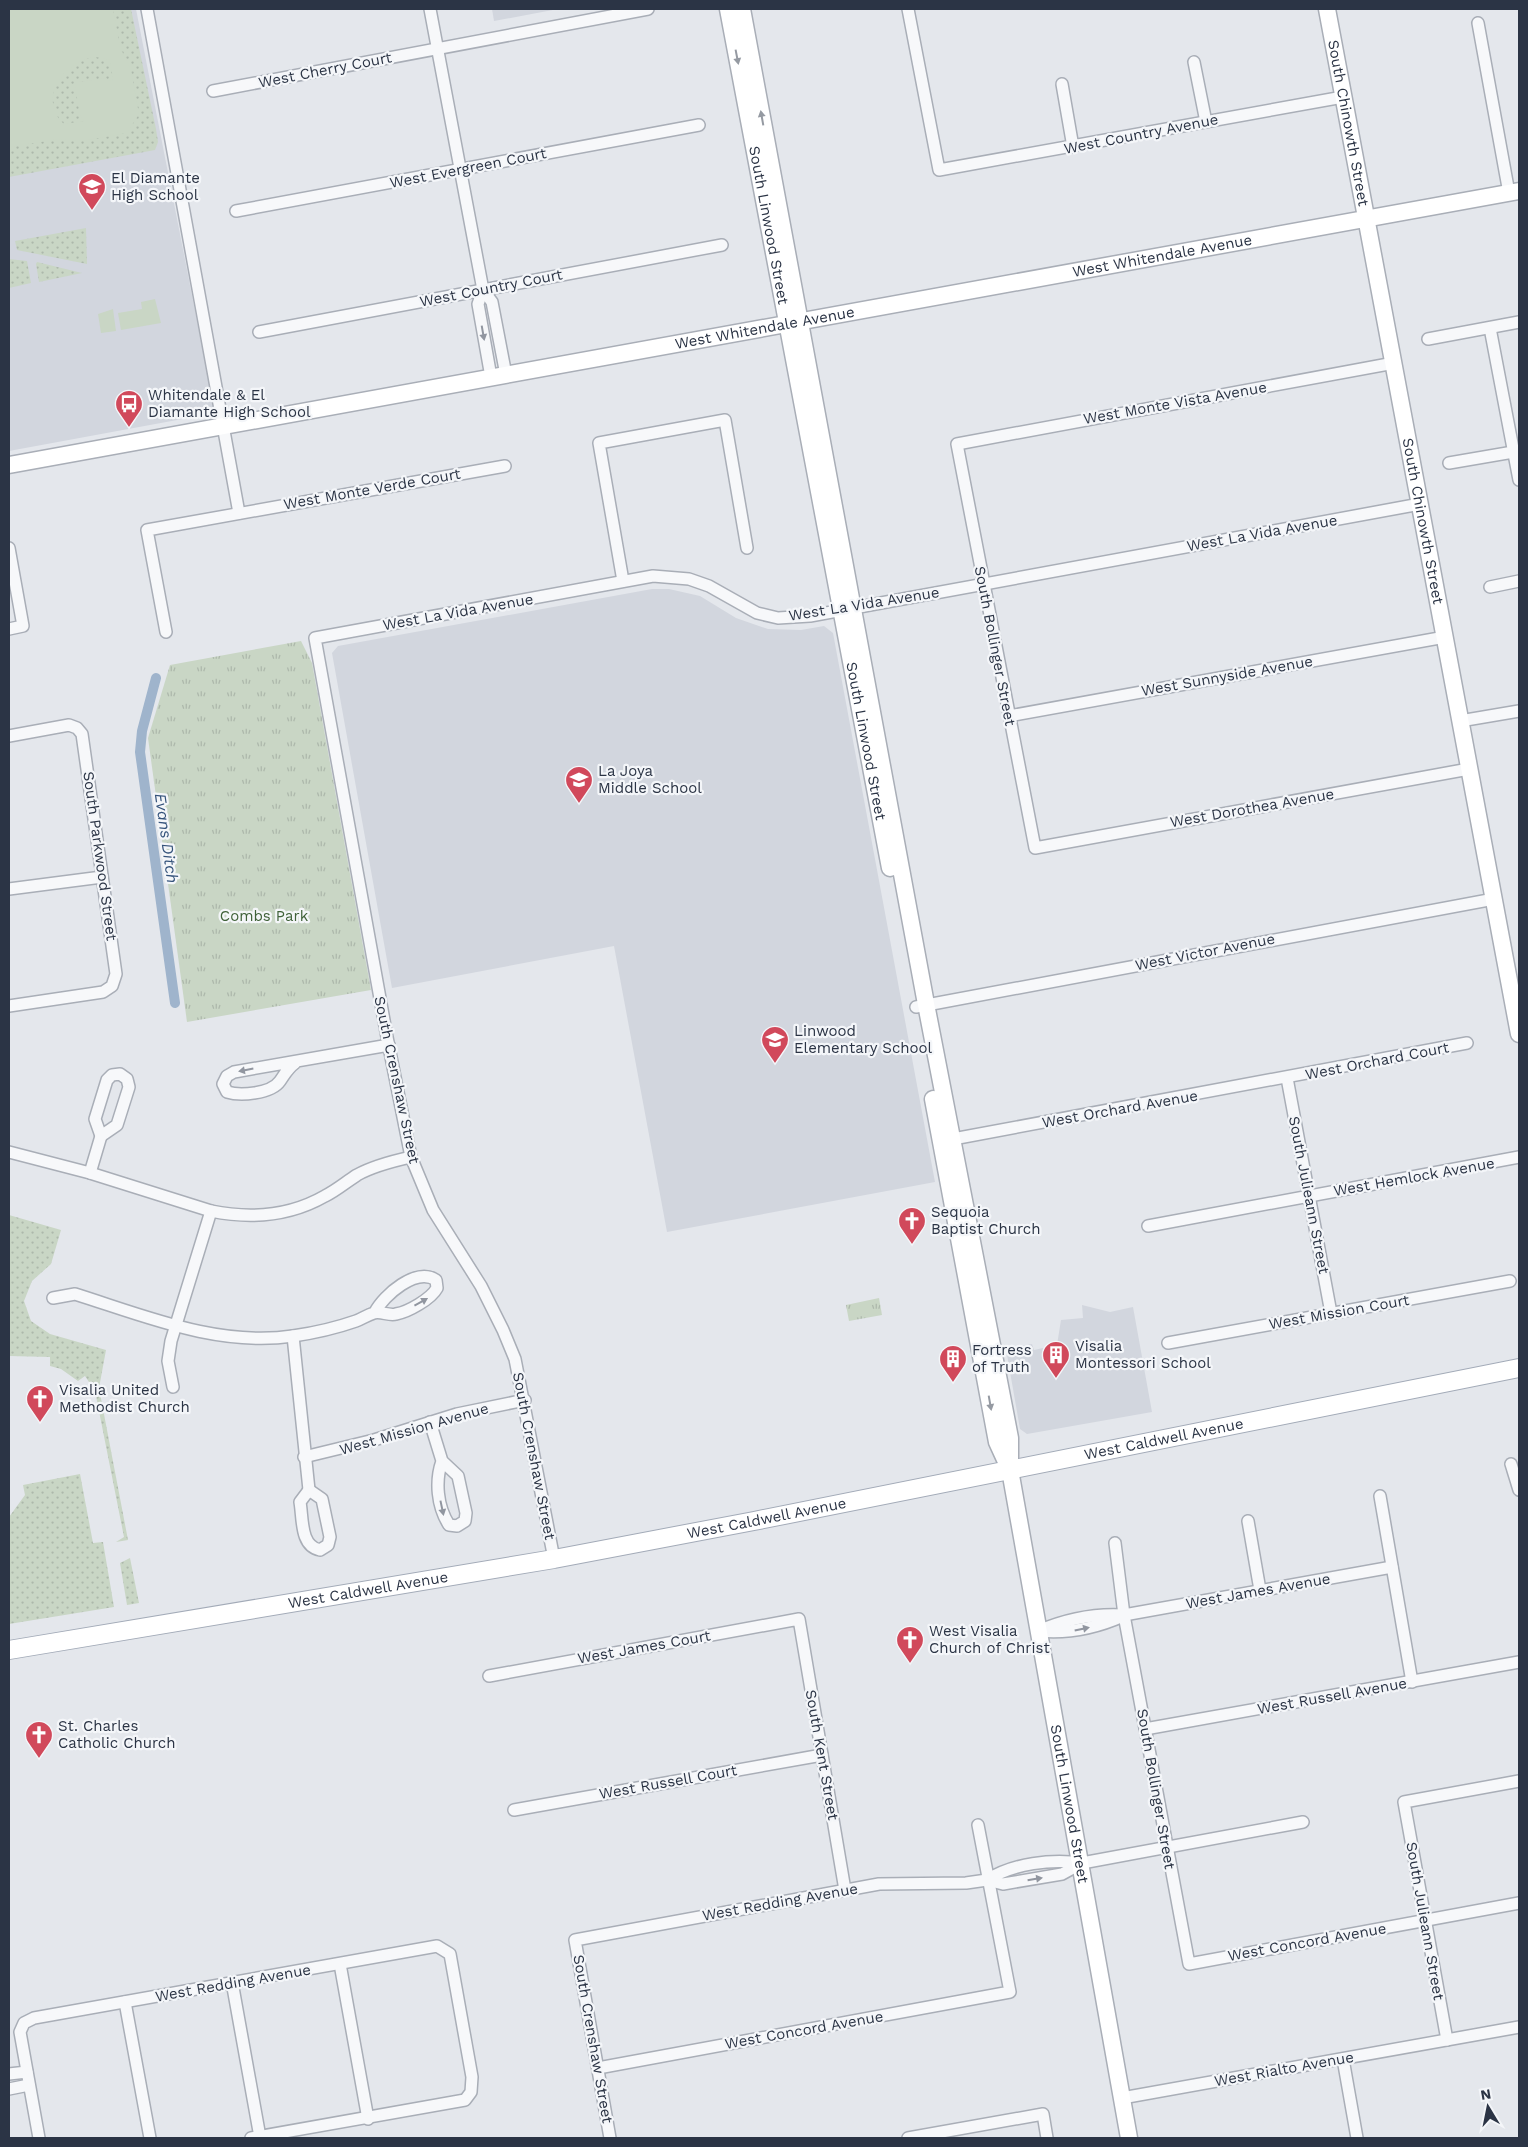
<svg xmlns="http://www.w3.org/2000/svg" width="1528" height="2147" font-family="'Work Sans',sans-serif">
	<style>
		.built { fill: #d2d6de }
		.grass { fill: url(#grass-dots) }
		.park { fill: url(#park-tufts) }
		.garden { fill: #c9d6c5; fill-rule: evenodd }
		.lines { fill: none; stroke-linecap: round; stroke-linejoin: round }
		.canal { stroke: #9fb4cc; stroke-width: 10 }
		.street-casing { stroke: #a9aeb7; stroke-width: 14 }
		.secondary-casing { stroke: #a9aeb7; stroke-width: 19 }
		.primary-casing { stroke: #a3abb8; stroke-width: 20 }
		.street { stroke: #f7f8fa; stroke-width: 11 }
		.secondary { stroke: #fff; stroke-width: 16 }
		.primary { stroke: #fff; stroke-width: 18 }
		.oneway { fill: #959aa2 }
		.oneway2 { fill: #9196a0 }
		.labels { text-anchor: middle; stroke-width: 4.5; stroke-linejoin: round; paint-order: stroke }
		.street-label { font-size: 15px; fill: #2b3445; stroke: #f4f6f9 }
		.poi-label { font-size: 15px; fill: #2b3445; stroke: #f4f6f9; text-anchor: start }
		.park-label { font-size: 15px; fill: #3f6138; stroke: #f4f6f9 }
		.water-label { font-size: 16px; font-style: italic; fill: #34527a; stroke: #f4f6f9 }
	</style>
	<defs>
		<pattern id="grass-dots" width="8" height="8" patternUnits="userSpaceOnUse" patternTransform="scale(1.25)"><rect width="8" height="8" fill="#c9d6c5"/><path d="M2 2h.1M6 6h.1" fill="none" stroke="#adb8ab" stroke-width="1.8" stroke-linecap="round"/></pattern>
		<pattern id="park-tufts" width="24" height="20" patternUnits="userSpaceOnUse" patternTransform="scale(1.25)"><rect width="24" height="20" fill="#c9d6c5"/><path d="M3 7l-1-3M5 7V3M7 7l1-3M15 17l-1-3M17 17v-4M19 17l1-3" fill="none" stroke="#adb8ab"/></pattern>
	</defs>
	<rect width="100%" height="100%" fill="#e4e7ec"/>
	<g class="built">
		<path d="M9,9H136L215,413L9,451Z"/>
		<path d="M492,9H558L494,21Z"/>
		<path d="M652,589H669L700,596L736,618L768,629L801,630L824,626L833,633L935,1182L667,1232L614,946L392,988L332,653L338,646Z"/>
		<path d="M1082,1305L1110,1312L1133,1307L1152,1412L1027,1434L1020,1429L1006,1349L1032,1344L1034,1350L1057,1345L1061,1320L1083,1318Z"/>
	</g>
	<g class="grass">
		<path d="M9,9H131L156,129L158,142L155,150L9,177Z"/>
		<path d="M86,228L87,264L17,250L15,241Z"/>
		<path d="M9,259L27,261L31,283L9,288Z"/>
		<path d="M37,262L82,273L39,282L36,264Z"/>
		<path d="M9,1215L61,1230L51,1264L32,1281L24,1301L31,1321L50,1334L106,1350L99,1388L128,1540L116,1542L124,1537L95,1391L85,1376L78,1381L61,1369L50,1366V1357L9,1356Z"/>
		<path d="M80,1474L93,1543L103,1542L114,1607L9,1624V1517L25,1495L23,1485Z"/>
		<path d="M130,1558L139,1603L127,1605L120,1563Z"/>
	</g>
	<g class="park">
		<path d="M301,641L312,663L371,990L187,1022L148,738L170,665Z"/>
		<path d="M879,1298L882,1315L849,1321L846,1305Z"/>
	</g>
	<g class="garden">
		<path d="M9,9H113L120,47L131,70L139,114L127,133L82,141L59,139L9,147ZM96,57L110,60L113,80L109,81L106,78L78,82L75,87L80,115L84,121L64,124C37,99 64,60 96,57Z"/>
		<path d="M155,299L161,323L121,330L118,313L142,309L141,302Z"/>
		<path d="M113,309L116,331L101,333L98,314Z"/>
	</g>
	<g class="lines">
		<path class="canal" d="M156,678L142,731L140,752L175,1003"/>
		<defs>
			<g id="street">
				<path d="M147,9L239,513"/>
				<path d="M430,9L483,290L492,302L506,375"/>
				<path d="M908,9L939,170L1343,97"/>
				<path d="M1478,23L1509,193"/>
				<path d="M1194,62L1206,122"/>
				<path d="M1062,84L1073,147"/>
				<path d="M213,91L648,9"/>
				<path d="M236,211L699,125"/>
				<path d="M483,290L478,304L491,377"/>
				<path d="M1490,328L1519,480"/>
				<path d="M259,332L722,245"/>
				<path d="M1428,339L1519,322"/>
				<path d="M1394,363L957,444L1035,848L1469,769"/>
				<path d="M1449,463L1519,451"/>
				<path d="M9,548L23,626L9,629"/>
				<path d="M623,581L599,443L725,420L747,548"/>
				<path d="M1490,587L1519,581"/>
				<path d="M166,632L147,530L505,466"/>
				<path d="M1009,716L1445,637"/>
				<path d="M1460,721L1519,711"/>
				<path d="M9,736L69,725L77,728L82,734L116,974L112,986L103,992L9,1006"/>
				<path d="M9,889L102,877"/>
				<path d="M916,1007L1494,899"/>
				<path d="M295,1063C287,1069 285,1074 280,1081C271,1094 240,1096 227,1092L223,1084L227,1076L234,1072L389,1045"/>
				<path d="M120,1074L127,1079L129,1087L117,1125L101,1136L95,1119L107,1080L112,1075Z"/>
				<path d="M1287,1078L1331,1313"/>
				<path d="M953,1139L1467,1043"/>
				<path d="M9,1152L90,1173L211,1211C250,1219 290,1216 325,1196C337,1190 346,1182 357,1175C373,1166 393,1161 411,1157"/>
				<path d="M90,1173L101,1136"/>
				<path d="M1148,1226L1519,1157"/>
				<path d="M53,1298L75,1294C145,1316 218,1347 293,1336C314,1333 336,1328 356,1321C362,1319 367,1315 374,1313C381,1311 389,1316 396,1314C408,1312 431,1299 437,1288L436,1280C416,1267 384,1295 375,1312"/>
				<path d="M293,1336L309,1490"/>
				<path d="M1168,1343L1510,1281"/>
				<path d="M173,1387L168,1361L171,1341L211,1211"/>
				<path d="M430,1422L442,1461L458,1476L466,1513L465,1521L457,1526L449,1525C437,1506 435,1481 442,1461"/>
				<path d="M304,1457L374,1440L457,1414L525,1400"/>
				<path d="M1511,1464L1519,1490"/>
				<path d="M309,1490L322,1499L330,1537L328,1545L320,1550C300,1546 303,1519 300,1502Z"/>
				<path d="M1380,1496L1412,1682"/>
				<path d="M1248,1521L1260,1590"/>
				<path d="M1115,1543L1124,1615L1189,1964L1519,1903"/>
				<path d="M554,1559L515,1359L503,1330L481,1286L433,1210L411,1157L387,1037L315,638L653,576L689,579L709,586L757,613L778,618L810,616L1420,504"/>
				<path d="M1038,1631C1066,1619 1093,1613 1124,1615L1392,1567"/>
				<path d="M1039,1631C1069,1634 1096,1628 1123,1616"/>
				<path d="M489,1676L799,1619L845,1890"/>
				<path d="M1145,1729L1519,1662"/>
				<path d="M514,1810L822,1755"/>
				<path d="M987,1880C1014,1863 1051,1859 1082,1863L1303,1822"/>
				<path d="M340,1964L368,2119"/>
				<path d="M232,1982L260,2137"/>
				<path d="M125,2002L150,2138"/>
				<path d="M1447,2040L1404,1802L1519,1781"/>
				<path d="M1343,2059L1357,2138"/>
				<path d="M598,2068L1010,1992L978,1825"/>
				<path d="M9,2074L27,2072"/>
				<path d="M9,2089L29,2085"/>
				<path d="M1122,2098L1519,2027"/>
				<path d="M39,2138L20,2032L24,2023L34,2018L437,1946L450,1954L472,2077L471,2092L465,2100L251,2138"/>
				<path d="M610,2138L575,1940L879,1884L966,1883L987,1880L1003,1884L1062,1874L1082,1863"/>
				<path d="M908,2138L1043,2114L1047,2138"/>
			</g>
			<g id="secondary">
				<path id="s1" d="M728,9L890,868"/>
				<path id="s2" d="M742,9L926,1004L1010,1438V1470L1129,2138"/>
				<path id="s3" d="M1327,9L1519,1034"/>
				<path id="s4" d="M9,465L1519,191"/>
				<path d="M933,1099L997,1442L1008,1466"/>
			</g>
			<g id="primary">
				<path id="s5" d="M9,1650L554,1559L754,1521L1519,1368"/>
			</g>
		</defs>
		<use href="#street" class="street-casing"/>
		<use href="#secondary" class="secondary-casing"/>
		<use href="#primary" class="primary-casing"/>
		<use href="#street" class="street"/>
		<use href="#secondary" class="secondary"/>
		<use href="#primary" class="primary"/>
	</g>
	<defs><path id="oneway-solid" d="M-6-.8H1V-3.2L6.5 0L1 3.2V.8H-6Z" transform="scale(1.25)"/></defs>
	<g class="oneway">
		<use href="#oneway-solid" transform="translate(737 57) rotate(79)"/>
		<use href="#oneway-solid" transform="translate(762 118) rotate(-100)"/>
		<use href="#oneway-solid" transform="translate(990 1403) rotate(80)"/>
	</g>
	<g class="oneway2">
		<use href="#oneway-solid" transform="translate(483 333) rotate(80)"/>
		<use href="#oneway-solid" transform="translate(246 1070) rotate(169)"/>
		<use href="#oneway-solid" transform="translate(421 1302) rotate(-29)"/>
		<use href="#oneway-solid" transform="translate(442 1508) rotate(78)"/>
		<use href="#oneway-solid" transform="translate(1082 1629) rotate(-12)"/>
		<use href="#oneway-solid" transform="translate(1035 1879) rotate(-9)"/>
	</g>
	<defs>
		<symbol id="school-pin" viewBox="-11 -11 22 30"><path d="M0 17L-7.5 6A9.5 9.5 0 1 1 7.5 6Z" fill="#d1495b" stroke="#f4f6f9"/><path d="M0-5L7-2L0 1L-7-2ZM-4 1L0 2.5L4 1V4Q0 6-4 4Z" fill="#fff"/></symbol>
		<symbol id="bus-pin" viewBox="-11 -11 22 30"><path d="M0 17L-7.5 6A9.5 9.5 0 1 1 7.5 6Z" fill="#d1495b" stroke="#f4f6f9"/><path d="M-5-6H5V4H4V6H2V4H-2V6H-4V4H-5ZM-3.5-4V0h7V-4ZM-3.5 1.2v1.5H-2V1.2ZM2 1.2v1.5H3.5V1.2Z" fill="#fff"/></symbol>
		<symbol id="church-pin" viewBox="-11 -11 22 30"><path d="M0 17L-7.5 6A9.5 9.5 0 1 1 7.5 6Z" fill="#d1495b" stroke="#f4f6f9"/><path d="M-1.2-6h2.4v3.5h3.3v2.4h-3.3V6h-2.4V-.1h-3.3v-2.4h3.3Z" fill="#fff"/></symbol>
		<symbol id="building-pin" viewBox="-11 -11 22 30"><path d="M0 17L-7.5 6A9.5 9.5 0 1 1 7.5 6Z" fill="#d1495b" stroke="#f4f6f9"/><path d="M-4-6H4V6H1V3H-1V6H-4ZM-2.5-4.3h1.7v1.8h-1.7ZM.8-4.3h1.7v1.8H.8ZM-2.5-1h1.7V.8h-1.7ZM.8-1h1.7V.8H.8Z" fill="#fff"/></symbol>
	</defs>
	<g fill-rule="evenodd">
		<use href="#school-pin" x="76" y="171" width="32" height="43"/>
		<use href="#bus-pin" x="113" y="388" width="32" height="43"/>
		<use href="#school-pin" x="563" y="764" width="32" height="43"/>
		<use href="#school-pin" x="759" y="1024" width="32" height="43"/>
		<use href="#church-pin" x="896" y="1205" width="32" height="43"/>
		<use href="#building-pin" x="1040" y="1339" width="32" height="43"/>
		<use href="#building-pin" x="937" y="1343" width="32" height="43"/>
		<use href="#church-pin" x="24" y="1383" width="32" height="43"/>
		<use href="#church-pin" x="894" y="1624" width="32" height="43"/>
		<use href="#church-pin" x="23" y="1719" width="32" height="43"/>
	</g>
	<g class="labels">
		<g class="street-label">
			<text transform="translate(325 70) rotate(-11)" y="5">West Cherry Court</text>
			<text dy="5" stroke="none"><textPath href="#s3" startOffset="116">South Chinowth Street</textPath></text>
			<text transform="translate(1141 134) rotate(-11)" y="5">West Country Avenue</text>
			<text transform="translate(468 168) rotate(-11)" y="5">West Evergreen Court</text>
			<text dy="5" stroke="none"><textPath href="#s1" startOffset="220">South Linwood Street</textPath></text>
			<text dy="5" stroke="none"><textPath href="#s4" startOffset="1172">West Whitendale Avenue</textPath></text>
			<text transform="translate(491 288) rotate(-11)" y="5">West Country Court</text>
			<text dy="5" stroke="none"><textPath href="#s4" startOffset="768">West Whitendale Avenue</textPath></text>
			<text transform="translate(1175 403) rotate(-10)" y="5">West Monte Vista Avenue</text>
			<text transform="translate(372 489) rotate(-10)" y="5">West Monte Verde Court</text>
			<text dy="5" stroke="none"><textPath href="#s3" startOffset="521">South Chinowth Street</textPath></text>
			<text transform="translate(1262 533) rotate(-10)" y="5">West La Vida Avenue</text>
			<text transform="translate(864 604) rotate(-9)" y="5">West La Vida Avenue</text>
			<text transform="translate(458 612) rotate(-10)" y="5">West La Vida Avenue</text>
			<text transform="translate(995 646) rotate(79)" y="5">South Bollinger Street</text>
			<text transform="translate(1227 676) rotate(-10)" y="5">West Sunnyside Avenue</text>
			<text dy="5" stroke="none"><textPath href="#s1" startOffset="745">South Linwood Street</textPath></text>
			<text transform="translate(1252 808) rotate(-10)" y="5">West Dorothea Avenue</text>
			<text transform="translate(100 856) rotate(82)" y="5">South Parkwood Street</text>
			<text transform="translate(1205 952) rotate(-11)" y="5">West Victor Avenue</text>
			<text transform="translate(1377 1061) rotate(-11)" y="5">West Orchard Court</text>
			<text transform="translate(397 1080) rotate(78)" y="5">South Crenshaw Street</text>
			<text transform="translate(1120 1109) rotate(-10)" y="5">West Orchard Avenue</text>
			<text transform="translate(1414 1177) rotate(-10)" y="5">West Hemlock Avenue</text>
			<text transform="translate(1309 1195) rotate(79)" y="5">South Julieann Street</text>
			<text transform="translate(1339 1312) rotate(-10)" y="5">West Mission Court</text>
			<text transform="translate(414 1429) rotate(-16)" y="5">West Mission Avenue</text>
			<text dy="5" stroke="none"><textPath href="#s5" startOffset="1174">West Caldwell Avenue</textPath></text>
			<text transform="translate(534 1456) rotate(79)" y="5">South Crenshaw Street</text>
			<text dy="5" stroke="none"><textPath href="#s5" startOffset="769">West Caldwell Avenue</textPath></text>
			<text dy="5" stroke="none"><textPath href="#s5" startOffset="364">West Caldwell Avenue</textPath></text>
			<text transform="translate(1258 1591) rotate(-10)" y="5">West James Avenue</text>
			<text transform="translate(644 1647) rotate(-10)" y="5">West James Court</text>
			<text transform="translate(1332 1696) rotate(-10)" y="5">West Russell Avenue</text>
			<text transform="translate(822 1755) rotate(80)" y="5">South Kent Street</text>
			<text transform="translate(668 1782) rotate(-10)" y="5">West Russell Court</text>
			<text transform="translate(1156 1789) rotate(80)" y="5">South Bollinger Street</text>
			<text dy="5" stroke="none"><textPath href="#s2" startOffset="1825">South Linwood Street</textPath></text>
			<text transform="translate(780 1902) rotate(-10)" y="5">West Redding Avenue</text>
			<text transform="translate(1425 1921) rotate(80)" y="5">South Julieann Street</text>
			<text transform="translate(1307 1942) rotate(-10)" y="5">West Concord Avenue</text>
			<text transform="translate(233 1983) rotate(-10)" y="5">West Redding Avenue</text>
			<text transform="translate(804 2030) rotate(-10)" y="5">West Concord Avenue</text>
			<text transform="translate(593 2039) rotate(80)" y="5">South Crenshaw Street</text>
			<text transform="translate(1284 2069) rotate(-10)" y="5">West Rialto Avenue</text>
		</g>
		<g class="poi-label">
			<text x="111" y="183">El Diamante<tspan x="111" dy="17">High School</tspan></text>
			<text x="148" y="400">Whitendale &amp; El<tspan x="148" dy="17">Diamante High School</tspan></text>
			<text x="598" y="776">La Joya<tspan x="598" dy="17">Middle School</tspan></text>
			<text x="794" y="1036">Linwood<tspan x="794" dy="17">Elementary School</tspan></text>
			<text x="931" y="1217">Sequoia<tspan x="931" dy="17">Baptist Church</tspan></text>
			<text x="1075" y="1351">Visalia<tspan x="1075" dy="17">Montessori School</tspan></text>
			<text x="972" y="1355">Fortress<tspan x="972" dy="17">of Truth</tspan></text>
			<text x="59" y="1395">Visalia United<tspan x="59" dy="17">Methodist Church</tspan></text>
			<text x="929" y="1636">West Visalia<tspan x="929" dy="17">Church of Christ</tspan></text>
			<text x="58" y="1731">St. Charles<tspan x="58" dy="17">Catholic Church</tspan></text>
		</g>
		<g class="park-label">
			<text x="264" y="921">Combs Park</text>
		</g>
		<g class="water-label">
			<text transform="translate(167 838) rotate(82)" y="6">Evans Ditch</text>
		</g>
	</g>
	<rect width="1528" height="2147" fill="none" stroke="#2b3445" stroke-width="20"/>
	<g transform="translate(1488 2107) rotate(350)" stroke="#f4f6f9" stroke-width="4" paint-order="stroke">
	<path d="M0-4L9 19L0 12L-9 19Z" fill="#2b3445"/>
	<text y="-8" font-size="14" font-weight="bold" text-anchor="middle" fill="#2b3445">N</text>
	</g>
</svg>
